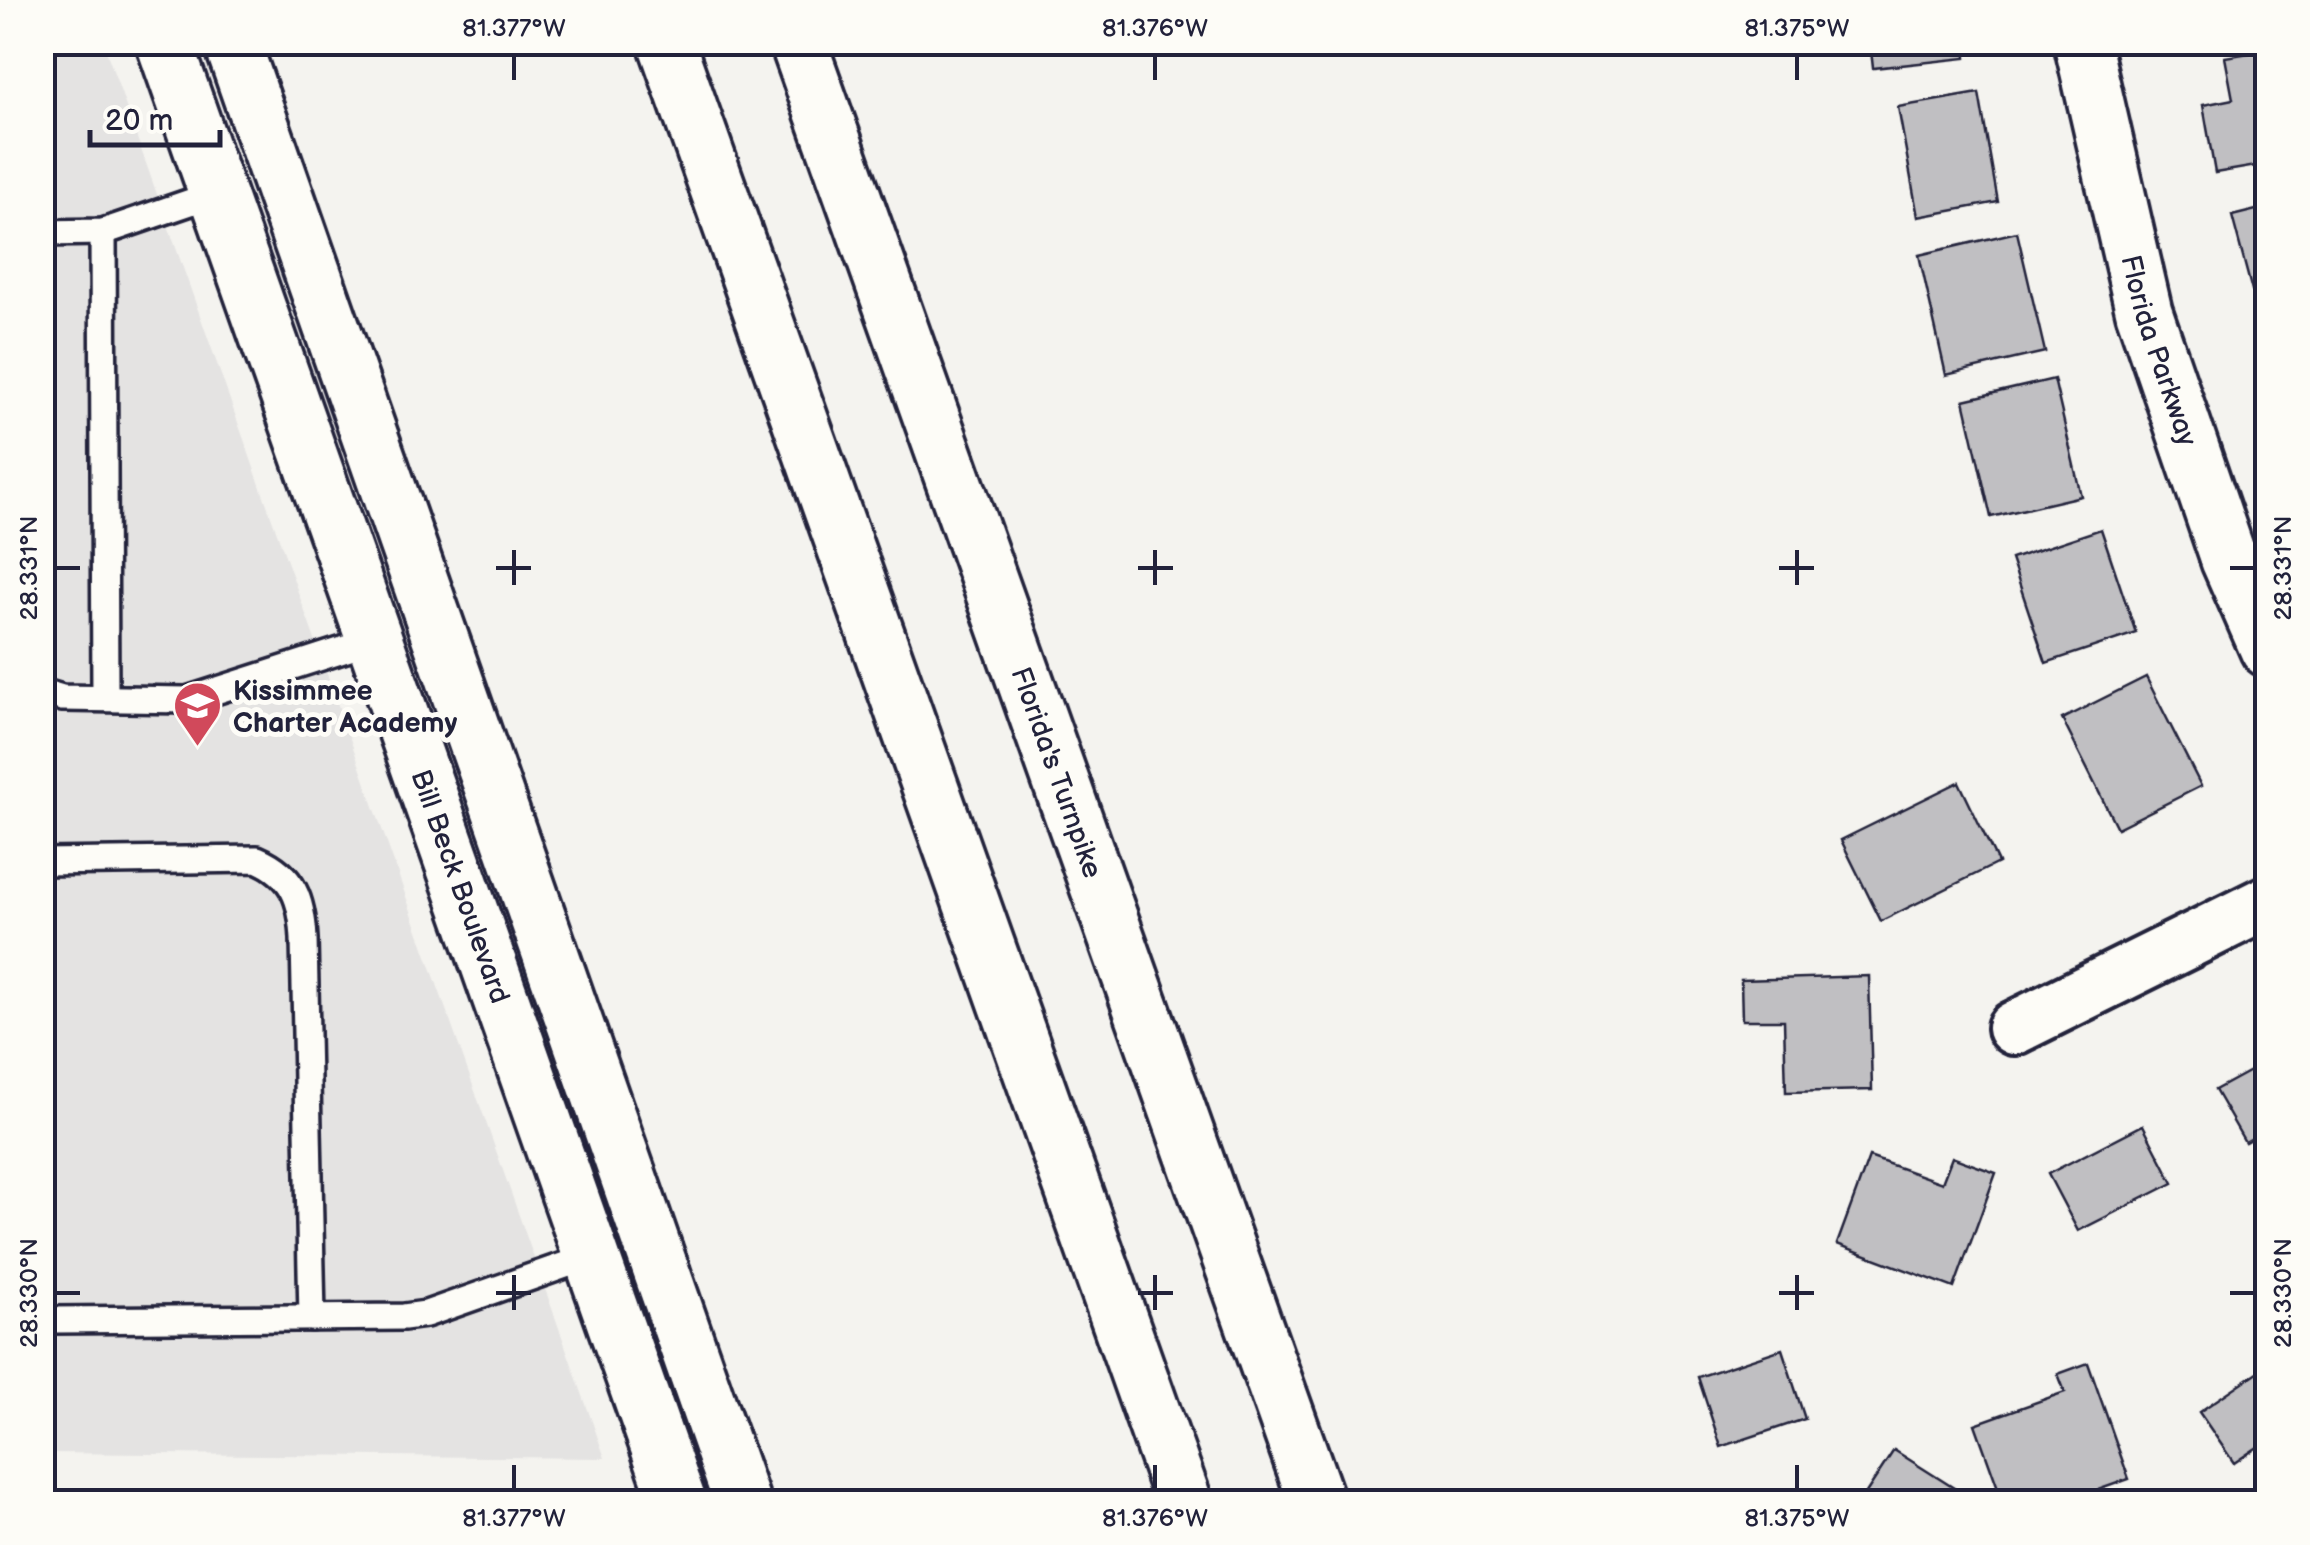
<svg xmlns="http://www.w3.org/2000/svg" width="2310" height="1545" font-family="'Balsamiq Sans',sans-serif">
	<style>
		.built { fill: #e4e3e2 }
		.building { fill: #c0bfc2; stroke: #22223b; stroke-width: 2.5 }
		.lines { fill: none; stroke-linecap: round; stroke-linejoin: round }
		.service-casing { stroke: #22223b; stroke-width: 32 }
		.minor-casing { stroke: #22223b; stroke-width: 60 }
		.tertiary-casing { stroke: #22223b; stroke-width: 62 }
		.motorway-casing { stroke: #22223b; stroke-width: 62 }
		.service { stroke: #fdfcf7; stroke-width: 25 }
		.minor { stroke: #fdfcf7; stroke-width: 52 }
		.tertiary { stroke: #fdfcf7; stroke-width: 55 }
		.motorway { stroke: #fdfcf7; stroke-width: 55 }
		.ticks { fill: none; stroke: #22223b; stroke-width: 4 }
		.labels { text-anchor: middle; stroke-width: 10; stroke-linejoin: round; paint-order: stroke }
		.street-label { font-size: 28px; fill: #22223b; stroke: #fdfcf7 }
		.poi-label { font-size: 28px; font-weight: bold; fill: #22223b; stroke: #fdfcf7; text-anchor: start }
		.neatline { fill: none; stroke: #22223b; stroke-width: 4 }
		.ticks-label { font-size: 25px; text-anchor: middle; fill: #22223b }
	</style>
	<rect width="100%" height="100%" fill="#f4f3ef"/>
	<filter id="ink" filterUnits="userSpaceOnUse"><feTurbulence type="fractalNoise" baseFrequency=".01" numOctaves="2"/><feDisplacementMap in="SourceGraphic" scale="20" xChannelSelector="R" yChannelSelector="G"/><feConvolveMatrix kernelMatrix="1 2 1 2 8 2 1 2 1" color-interpolation-filters="sRGB"/></filter>
	<g filter="url(#ink)">
		<path class="built" d="M103,42L605,1458L43,1453L42,43Z"/>
		<g class="building">
			<path d="M1870,42H1965L1966,58L1873,68Z"/>
			<path d="M2268,50V164L2215,173L2203,105L2233,99L2225,57Z"/>
			<path d="M1979,93L1998,202L1918,217L1898,107Z"/>
			<path d="M2268,207V318L2260,321L2232,216Z"/>
			<path d="M2017,232L2045,352L1946,375L1919,255Z"/>
			<path d="M2054,379L2081,496L1991,517L1964,400Z"/>
			<path d="M2101,529L2136,633L2046,663L2011,559Z"/>
			<path d="M2146,677L2201,786L2117,828L2062,719Z"/>
			<path d="M1959,782L1998,863L1881,921L1841,840Z"/>
			<path d="M1869,976L1872,1090L1786,1092L1784,1020H1742L1741,980Z"/>
			<path d="M2268,1061V1129L2245,1142L2215,1090Z"/>
			<path d="M2143,1125L2173,1183L2078,1231L2048,1174Z"/>
			<path d="M1869,1157L1942,1183L1952,1157L1996,1173L1954,1288L1837,1244Z"/>
			<path d="M1782,1349L1805,1419L1721,1447L1698,1377Z"/>
			<path d="M2088,1363L2129,1479L2064,1502H2003L1975,1424L2065,1392L2058,1374Z"/>
			<path d="M2268,1365V1440L2234,1463L2199,1412Z"/>
			<path d="M1894,1450L1976,1502H1860Z"/>
			<rect x="74" y="1498" width="104" height="4"/>
		</g>
		<g class="lines">
			<defs>
				<g id="service">
					<path d="M103,232L105,698"/>
					<path d="M42,233L103,232L217,193"/>
					<path d="M42,692L62,698L187,700L374,640"/>
					<path d="M42,862L257,859C294,875 302,900 304,939L312,1318"/>
					<path d="M42,1317L53,1320L404,1317L426,1314L591,1256"/>
				</g>
				<path id="minor" d="M2014,1028L2268,902"/>
				<g id="tertiary">
					<path id="s1" d="M164,42L678,1502"/>
					<path d="M232,42L742,1502"/>
					<path id="s2" d="M2082,42L2144,312L2229,560L2268,649"/>
				</g>
				<g id="motorway">
					<path d="M666,42L1184,1502"/>
					<path id="s3" d="M798,42L1317,1502"/>
				</g>
			</defs>
			<use href="#service" class="service-casing"/>
			<use href="#minor" class="minor-casing"/>
			<use href="#tertiary" class="tertiary-casing"/>
			<use href="#motorway" class="motorway-casing"/>
			<use href="#service" class="service"/>
			<use href="#minor" class="minor"/>
			<use href="#tertiary" class="tertiary"/>
			<use href="#motorway" class="motorway"/>
		</g>
	</g>
	<path class="ticks" d="M514,55V80M1155,55V80M1797,55V80M514,550V585M1155,550V585M1797,550V585M55,568H80M496,568H531M1138,568H1173M1779,568H1814M2230,568H2255M514,1275V1310M1155,1275V1310M1797,1275V1310M55,1293H80M496,1293H531M1138,1293H1173M1779,1293H1814M2230,1293H2255M514,1465V1490M1155,1465V1490M1797,1465V1490"/>
	<defs>
		<symbol id="school-pin" viewBox="-11 -11 22 30"><path d="M0 17L-7.5 6A9.5 9.5 0 1 1 7.5 6Z" fill="#d1495b" stroke="#fdfcf7"/><path d="M0-5L7-2L0 1L-7-2ZM-4 1L0 2.5L4 1V4Q0 6-4 4Z" fill="#fff"/></symbol>
	</defs>
	<g fill-rule="evenodd">
		<use href="#school-pin" x="170" y="678" width="55" height="75"/>
	</g>
	<g class="labels">
		<g class="street-label">
			<text dy="10" stroke="none"><textPath href="#s2" startOffset="318">Florida Parkway</textPath></text>
			<text dy="10" stroke="none"><textPath href="#s3" startOffset="775">Florida's Turnpike</textPath></text>
			<text dy="10" stroke="none"><textPath href="#s1" startOffset="895">Bill Beck Boulevard</textPath></text>
		</g>
		<g class="poi-label">
			<text x="233" y="700">Kissimmee<tspan x="233" dy="32">Charter Academy</tspan></text>
		</g>
	</g>
	<rect width="2310" height="1545" fill="none" stroke="#fdfcf7" stroke-width="110"/>
	<path d="M90 130v15h130v-15" fill="none" stroke="#22223b" stroke-width="5"/>
	<text x="105" y="130" font-size="30" fill="#22223b" stroke="#fdfcf7" stroke-width="8" paint-order="stroke">20 m</text>
	<rect x="55" y="55" width="2200" height="1435" class="neatline"/>
	<g class="ticks-label">
		<text x="514" y="36">81.377°W</text>
		<text x="1155" y="36">81.376°W</text>
		<text x="1797" y="36">81.375°W</text>
		<text transform="translate(28 568) rotate(-90)" y="9">28.331°N</text>
		<text transform="translate(2282 568) rotate(-90)" y="9">28.331°N</text>
		<text transform="translate(28 1293) rotate(-90)" y="9">28.330°N</text>
		<text transform="translate(2282 1293) rotate(-90)" y="9">28.330°N</text>
		<text x="514" y="1526">81.377°W</text>
		<text x="1155" y="1526">81.376°W</text>
		<text x="1797" y="1526">81.375°W</text>
	</g>
</svg>
